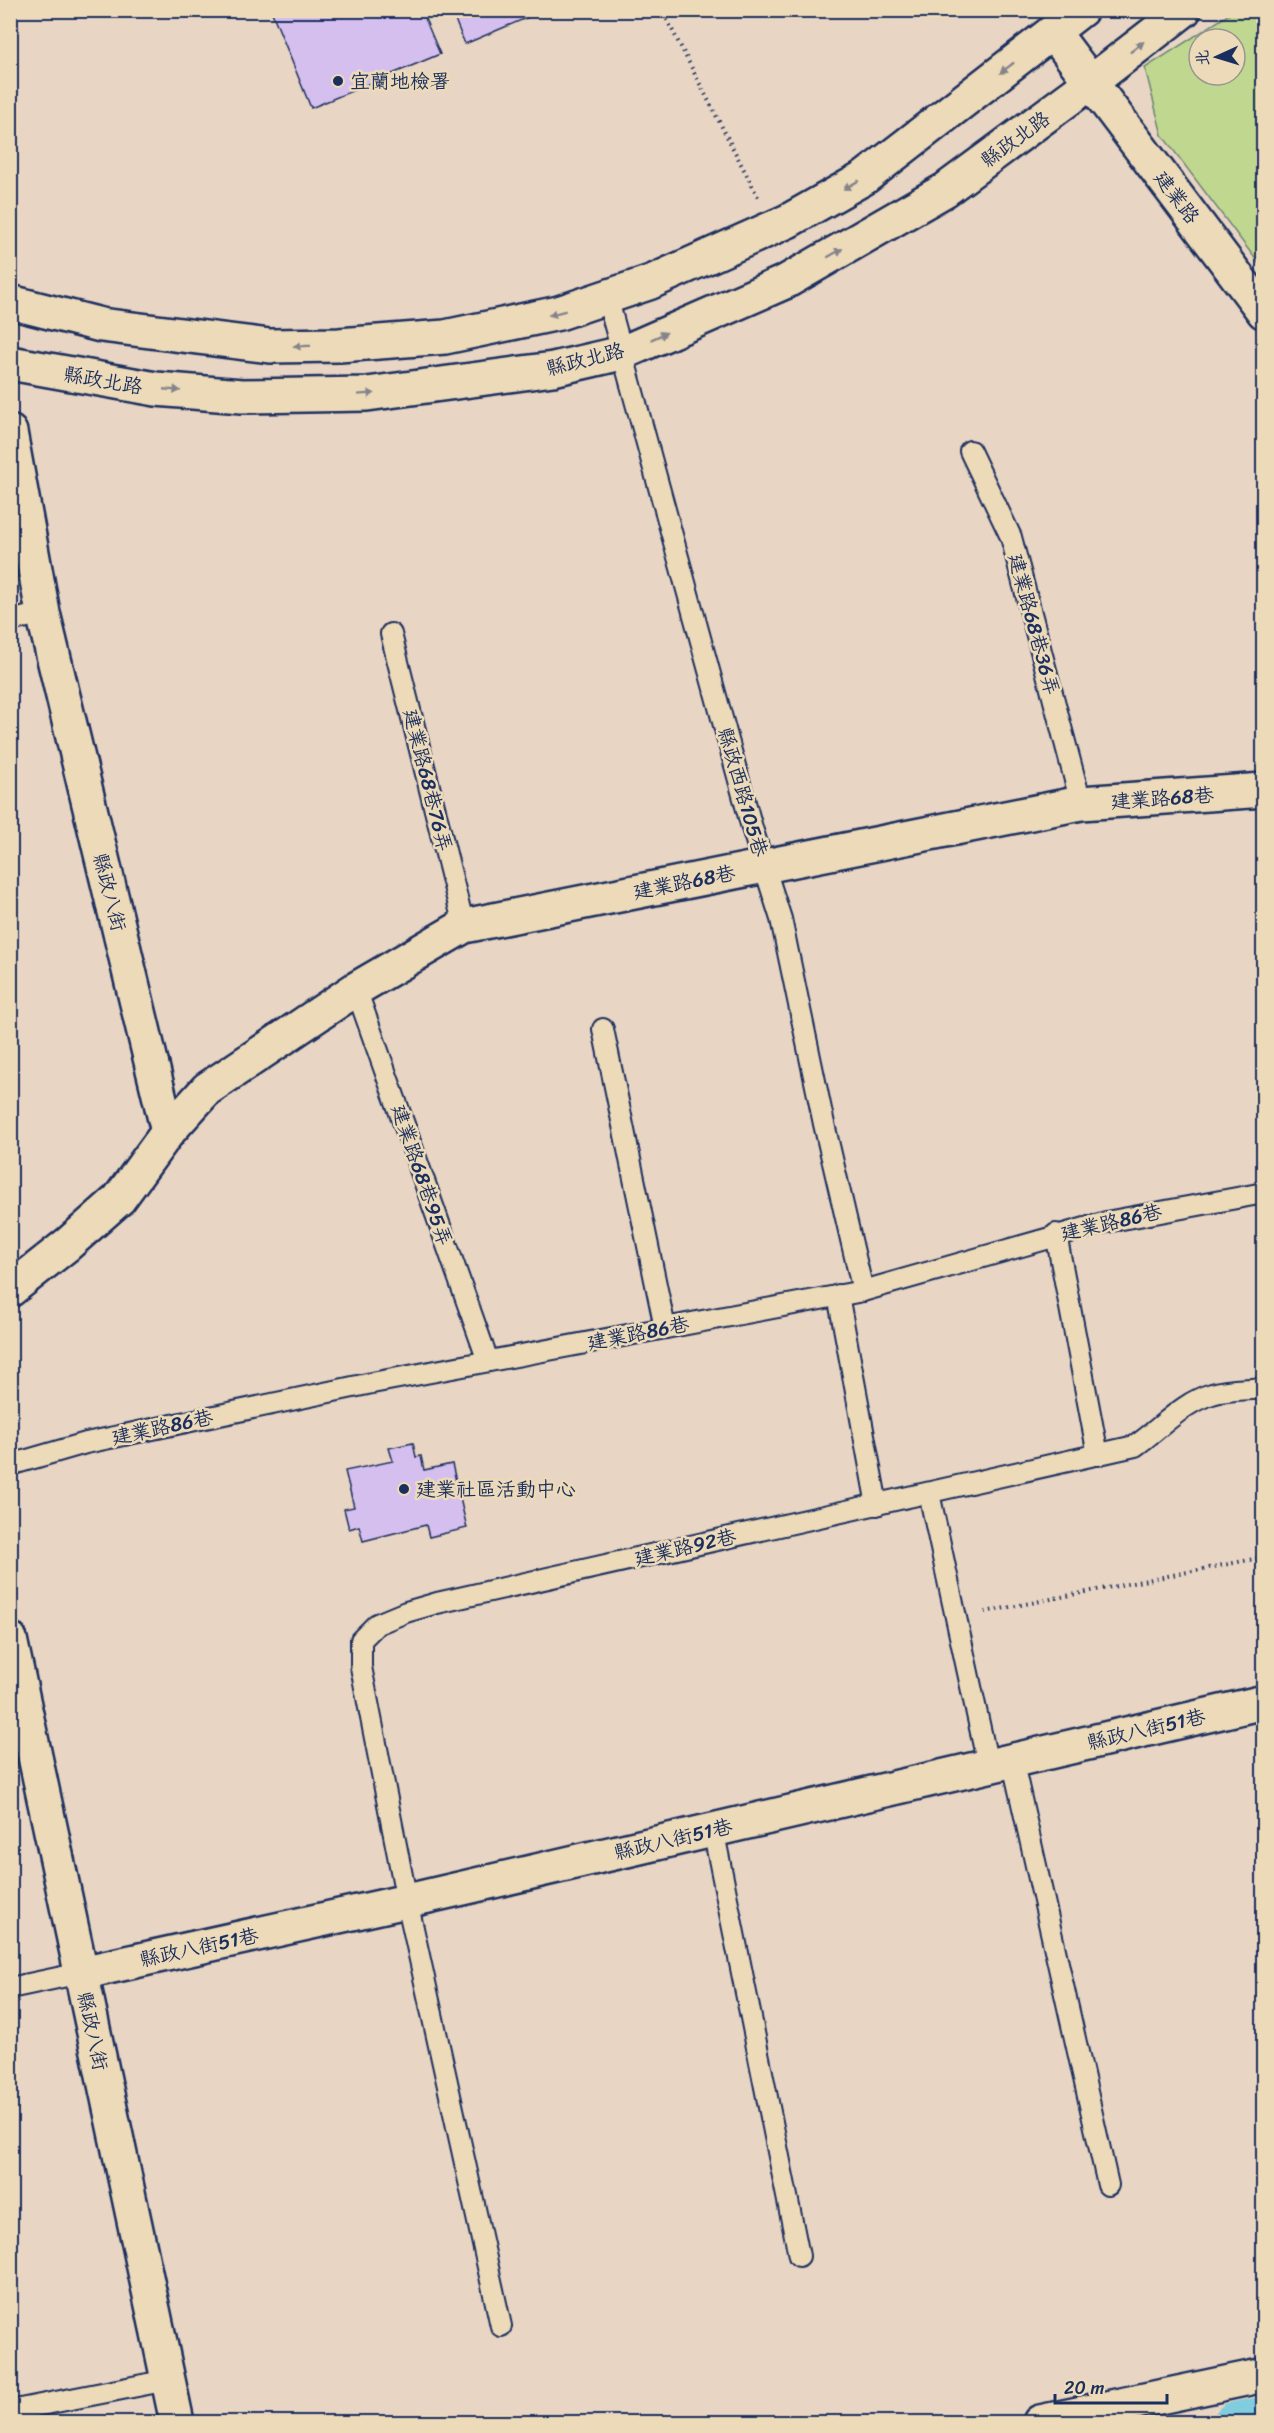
<svg xmlns="http://www.w3.org/2000/svg" width="1274" height="2433" font-family="Sriracha,'LXGW WenKai TC',sans-serif">
	<style>
		.green { fill: #bfd78e; stroke: #6d8376; stroke-width: 1.5; fill-rule: evenodd }
		.lines { fill: none; stroke-linecap: round; stroke-linejoin: round }
		.canal { stroke: #7fcddd; stroke-width: 39 }
		.building { fill: #d5bfef; stroke: #1b2f5e; stroke-width: 1.5 }
		.lane-casing { stroke: #1b2f5e; stroke-width: 24 }
		.street-casing { stroke: #1b2f5e; stroke-width: 38 }
		.secondary-casing { stroke: #1b2f5e; stroke-width: 38 }
		.path { stroke: #1b2f5e; stroke-width: 4; stroke-dasharray: 1.5 4.5; stroke-linecap: butt }
		.lane { stroke: #eddab8; stroke-width: 20 }
		.street { stroke: #eddab8; stroke-width: 33 }
		.secondary { stroke: #eddab8; stroke-width: 33 }
		.oneway { fill: #84848b }
		.poi-dot { fill: #1b2f5e; stroke: #eddab8; stroke-width: 2 }
		.labels { text-anchor: middle; stroke-width: 5; stroke-linejoin: round; paint-order: stroke }
		.poi-label { font-size: 20px; fill: #1b2f5e; stroke: #eddab8; text-anchor: start }
		.street-label { font-size: 20px; fill: #1b2f5e; stroke: #eddab8 }
	</style>
	<rect width="100%" height="100%" fill="#e8d5c3"/>
	<filter id="ink" filterUnits="userSpaceOnUse"><feTurbulence type="fractalNoise" baseFrequency=".0167" numOctaves="2"/><feDisplacementMap in="SourceGraphic" scale="12" xChannelSelector="R" yChannelSelector="G"/><feConvolveMatrix kernelMatrix="1 2 1 2 8 2 1 2 1" color-interpolation-filters="sRGB"/></filter>
	<g filter="url(#ink)">
		<path class="green" d="M1234,11H1263V269L1162,135L1145,68ZM1199,39H1235V75H1199Z"/>
		<g class="lines">
			<path class="canal" d="M1233,2422L1264,2416"/>
		</g>
		<g class="building">
			<path d="M271,10H432L423,14L440,54L311,108Z"/>
			<path d="M451,10H545L465,44Z"/>
			<path d="M413,1443L416,1457L421,1456L424,1470L452,1464L467,1528L429,1537L426,1525L363,1541L359,1526L349,1529L344,1509L354,1507L345,1471L393,1461L389,1448Z"/>
		</g>
		<g class="lines">
			<defs>
				<g id="lane">
					<path d="M607,297L752,828L781,919L824,1124L863,1291"/>
					<path d="M970,451L1011,537L1081,803"/>
					<path d="M10,621L43,613"/>
					<path d="M391,634L464,926"/>
					<path d="M356,989L488,1361"/>
					<path d="M603,1029L665,1328"/>
					<path d="M1056,1234L1098,1455"/>
					<path d="M838,1295L877,1505"/>
					<path d="M10,1465L86,1443L372,1383L863,1291L1106,1222L1264,1193"/>
					<path d="M929,1493L988,1765"/>
					<path d="M1012,1759L1108,2185"/>
					<path d="M713,1829L799,2256"/>
					<path d="M10,1988L81,1973"/>
					<path d="M501,2326L407,1901L361,1667V1640L377,1624L406,1612L437,1603L1135,1446C1160,1429 1183,1402 1212,1394C1228,1389 1247,1390 1264,1388"/>
					<path d="M10,2411L168,2380"/>
				</g>
				<g id="street">
					<path d="M1053,32L1264,312"/>
					<path d="M10,432L43,613L168,1132L119,1199L68,1244L10,1290"/>
					<path d="M168,1132L207,1089L356,989L464,926L1081,803L1264,790"/>
					<path d="M10,1639L177,2422"/>
					<path d="M81,1973L407,1901L1264,1702"/>
					<path d="M1040,2422L1264,2375"/>
				</g>
				<g id="secondary">
					<path d="M10,302L101,325L270,346L339,345L445,337L559,313L651,282L788,221L864,178L1081,10"/>
					<path d="M10,363L156,389L242,396L367,394L553,369L622,353L787,281L945,190L1090,83L1184,10"/>
				</g>
			</defs>
			<use href="#lane" class="lane-casing"/>
			<use href="#street" class="street-casing"/>
			<use href="#secondary" class="secondary-casing"/>
			<g class="path">
				<path d="M664,14L758,197"/>
				<path d="M985,1612L1264,1557"/>
			</g>
			<use href="#lane" class="lane"/>
			<use href="#street" class="street"/>
			<use href="#secondary" class="secondary"/>
		</g>
		<defs><path id="oneway-solid" d="M-6-.8H1V-3.2L6.5 0L1 3.2V.8H-6Z" transform="scale(1.5)"/></defs>
		<g class="oneway">
			<use href="#oneway-solid" transform="translate(1137 47) rotate(-38)"/>
			<use href="#oneway-solid" transform="translate(1007 68) rotate(142)"/>
			<use href="#oneway-solid" transform="translate(851 185) rotate(151)"/>
			<use href="#oneway-solid" transform="translate(835 253) rotate(-30)"/>
			<use href="#oneway-solid" transform="translate(557 313) rotate(165)"/>
			<use href="#oneway-solid" transform="translate(659 336) rotate(-24)"/>
			<use href="#oneway-solid" transform="translate(302 346) rotate(179)"/>
			<use href="#oneway-solid" transform="translate(172 390) rotate(5)"/>
			<use href="#oneway-solid" transform="translate(366 394) rotate(-4)"/>
		</g>
	</g>
	<g class="poi-dot">
		<circle cx="338" cy="81" r="6"/>
		<circle cx="404" cy="1489" r="6"/>
	</g>
	<g class="labels">
		<g class="poi-label">
			<text x="350" y="88">宜蘭地檢署</text>
			<text x="416" y="1496">建業社區活動中心</text>
		</g>
		<g class="street-label">
			<text transform="translate(1015 139) rotate(-36)" y="7">縣政北路</text>
			<text transform="translate(1177 197) rotate(53)" y="7">建業路</text>
			<text transform="translate(585 359) rotate(-14)" y="7">縣政北路</text>
			<text transform="translate(103 380) rotate(10)" y="7">縣政北路</text>
			<text transform="translate(1034 624) rotate(75)" y="7">建業路68巷36弄</text>
			<text transform="translate(428 780) rotate(76)" y="7">建業路68巷76弄</text>
			<text transform="translate(743 792) rotate(74)" y="7">縣政西路105巷</text>
			<text transform="translate(1162 798) rotate(-4)" y="7">建業路68巷</text>
			<text transform="translate(684 882) rotate(-11)" y="7">建業路68巷</text>
			<text transform="translate(110 892) rotate(76)" y="7">縣政八街</text>
			<text transform="translate(422 1175) rotate(71)" y="7">建業路68巷95弄</text>
			<text transform="translate(1111 1222) rotate(-13)" y="7">建業路86巷</text>
			<text transform="translate(638 1333) rotate(-11)" y="7">建業路86巷</text>
			<text transform="translate(162 1427) rotate(-12)" y="7">建業路86巷</text>
			<text transform="translate(685 1547) rotate(-13)" y="7">建業路92巷</text>
			<text transform="translate(1146 1729) rotate(-13)" y="7">縣政八街51巷</text>
			<text transform="translate(673 1839) rotate(-13)" y="7">縣政八街51巷</text>
			<text transform="translate(199 1947) rotate(-12)" y="7">縣政八街51巷</text>
			<text transform="translate(93 2031) rotate(78)" y="7">縣政八街</text>
		</g>
	</g>
	<rect width="1274" height="2433" fill="none" stroke="#eddab8" stroke-width="36"/>
	<rect x="18" y="18" width="1238" height="2397" fill="none" stroke="#1b2f5e" stroke-width="2" filter="url(#ink)"/>
	<g transform="translate(1217 57) rotate(266)"><circle r="28" fill="#eddab8" stroke="#999694" stroke-width="1.5"/>
	<path d="M0-4.5L10 22L0 15L-10 22Z" fill="#1b2f5e"/>
	<text y="-9" font-size="16" font-weight="bold" text-anchor="middle" fill="#1b2f5e">北</text>
	</g>
	<path d="M1055 2394v9h112v-9" fill="none" stroke="#1b2f5e" stroke-width="3"/>
	<text x="1064" y="2394" font-size="18" fill="#1b2f5e" stroke="#eddab8" stroke-width="4.5" paint-order="stroke">20 m</text>
</svg>
